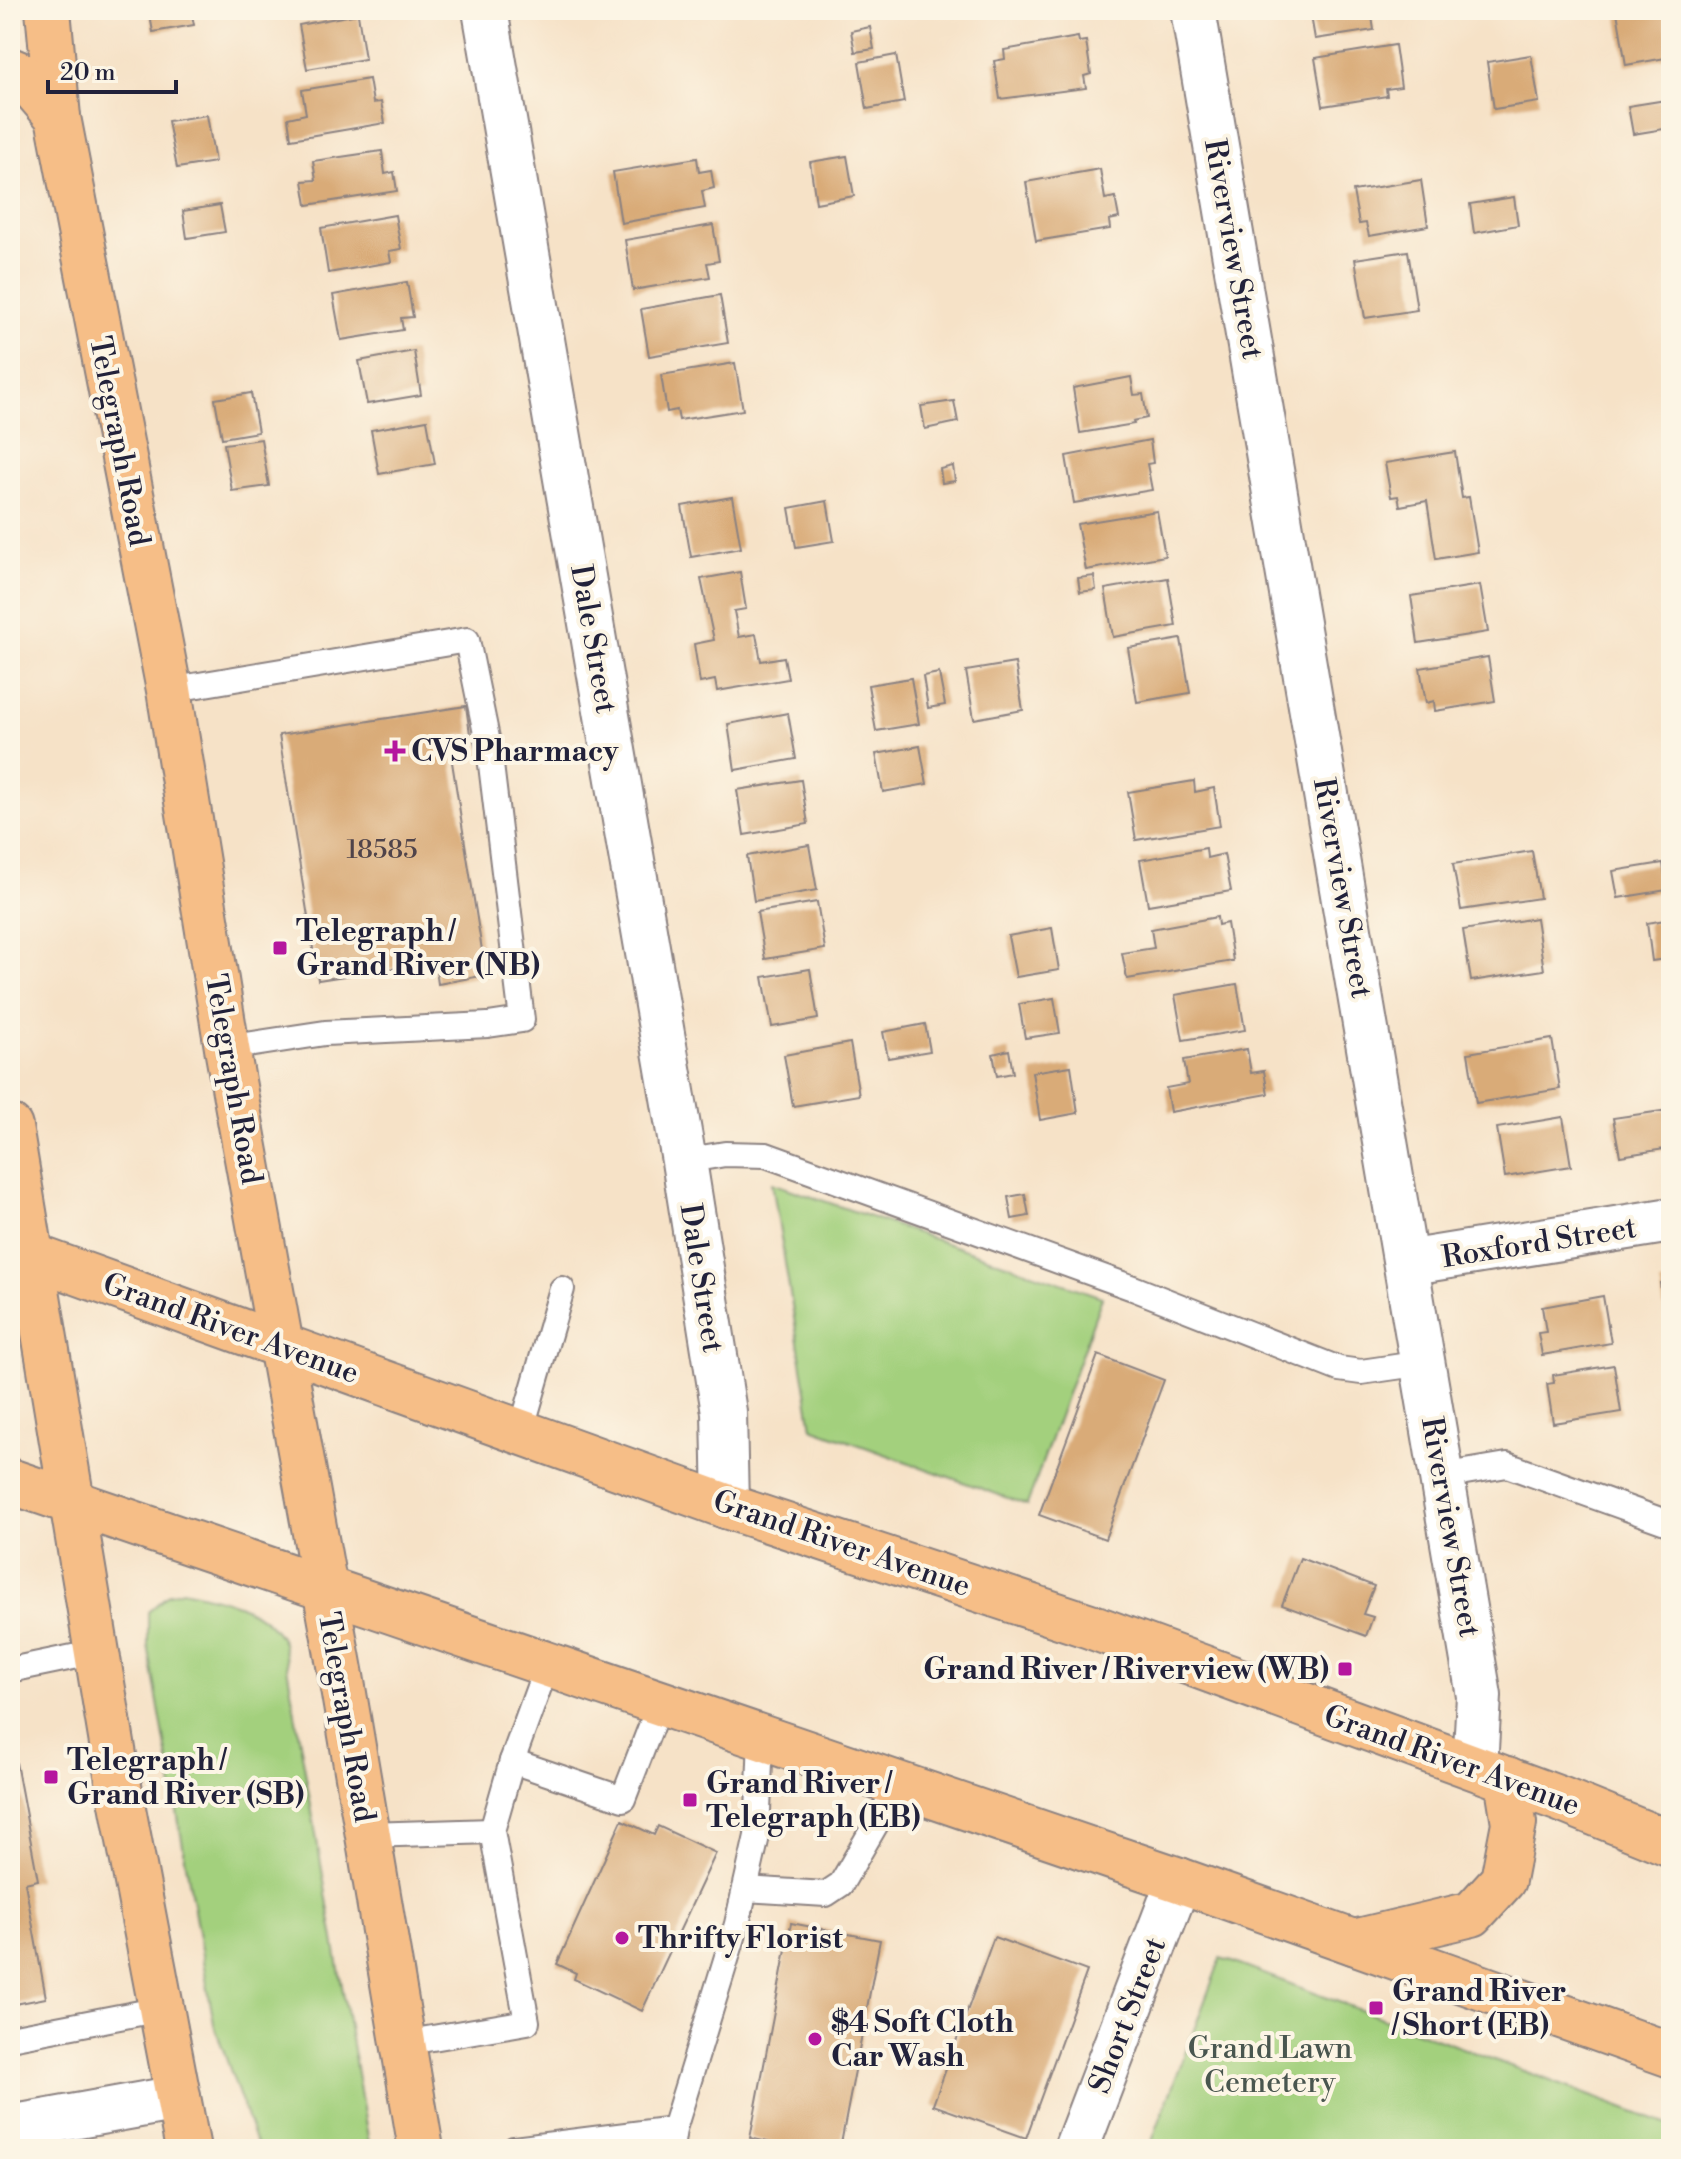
<svg xmlns="http://www.w3.org/2000/svg" width="1681" height="2159" font-family="'Libre Bodoni',serif">
	<style>
		.green { fill: #a3d07d; stroke: #62795c; stroke-width: 2 }
		.building { fill: #d9ab78 }
		.lines { fill: none; stroke-linecap: round; stroke-linejoin: round }
		.service-casing { stroke: #8c8281; stroke-width: 28 }
		.minor-casing { stroke: #8c8281; stroke-width: 48 }
		.primary-casing { stroke: #8c8281; stroke-width: 48 }
		.service { stroke: #fff; stroke-width: 24 }
		.minor { stroke: #fff; stroke-width: 44 }
		.primary { stroke: #f6be87; stroke-width: 44 }
		.poi-dot { fill: #b5179e; stroke: #fcf5e5; stroke-width: 3 }
		.labels { text-anchor: middle; stroke-width: 8; stroke-linejoin: round; paint-order: stroke }
		.number-label { font-size: 26px; fill: #50444a }
		.street-label { font-size: 30px; fill: #22223b; stroke: #fcf5e5 }
		.poi-label { font-size: 30px; font-weight: bold; fill: #22223b; stroke: #fcf5e5; text-anchor: start }
		.park-label { font-size: 30px; fill: #49564f; stroke: #fcf5e5 }
	</style>
	<rect width="100%" height="100%" fill="#fcf5e5"/>
	<filter id="ink" filterUnits="userSpaceOnUse"><feTurbulence type="fractalNoise" baseFrequency=".0125" numOctaves="2"/><feDisplacementMap in="SourceGraphic" scale="16" xChannelSelector="R" yChannelSelector="G"/><feConvolveMatrix kernelMatrix="1 2 1 2 8 2 1 2 1" color-interpolation-filters="sRGB"/></filter>
	<filter id="wash" filterUnits="userSpaceOnUse"><feTurbulence type="fractalNoise" baseFrequency=".006" numOctaves="4" result="noise"/><feDisplacementMap in="SourceGraphic" scale="32" xChannelSelector="R" yChannelSelector="G"/><feGaussianBlur stdDeviation="1.8" result="paint"/><feColorMatrix in="noise" values="0 0 0 0 0 0 0 0 0 0 0 0 0 0 0 0 0 1.4 0 .05"/><feComposite in="paint" operator="in"/></filter>
	<g filter="url(#wash)">
		<rect width="100%" height="100%" fill="#f6e2c7"/>
		<g class="green">
			<path d="M772,1183L1102,1297L1027,1505L812,1428Z"/>
			<path d="M183,1590C219,1598 266,1607 283,1643L370,2149H258L214,2024L148,1645V1612L169,1594Z"/>
			<path d="M1221,1958L1671,2126V2149H1149Z"/>
		</g>
		<g id="blocks">
			<g class="building">
				<path d="M149,10H191L194,25L153,32Z"/>
				<path d="M606,10H646V12L607,18Z"/>
				<path d="M1310,10H1371L1374,30L1315,39Z"/>
				<path d="M1664,10L1671,57L1626,65L1617,12Z"/>
				<path d="M358,14L365,59L307,69L299,25Z"/>
				<path d="M870,27L874,49L855,52L851,31Z"/>
				<path d="M1078,37L1079,42L1086,41L1091,74L1084,76L1086,88L1000,99L994,61L1005,59L1004,50Z"/>
				<path d="M1395,45L1401,87L1386,89L1387,96L1323,106L1315,58Z"/>
				<path d="M896,55L904,102L867,109L859,62Z"/>
				<path d="M1531,55L1539,102L1494,109L1487,62Z"/>
				<path d="M369,79L373,103L381,102L385,123L291,139L288,118L306,114L302,90Z"/>
				<path d="M1666,100L1670,128L1633,134L1628,106Z"/>
				<path d="M207,115L215,162L177,168L168,121Z"/>
				<path d="M382,151L385,174L394,172L397,191L307,205L303,181L316,180L313,161Z"/>
				<path d="M847,156L854,196L816,203L810,162Z"/>
				<path d="M697,158L699,172L711,170L714,188L702,191L705,208L621,223L613,172Z"/>
				<path d="M1100,169L1105,199L1115,197L1119,218L1109,220L1110,229L1036,241L1026,182Z"/>
				<path d="M1421,180L1428,226L1369,236L1366,223L1359,224L1353,191Z"/>
				<path d="M1514,197L1518,225L1474,233L1470,204Z"/>
				<path d="M220,205L225,232L187,238L183,211Z"/>
				<path d="M395,215L401,249L389,251L391,262L328,273L321,228Z"/>
				<path d="M713,225L719,261L707,263L710,277L633,290L625,240Z"/>
				<path d="M1408,251L1417,310L1365,318L1355,259Z"/>
				<path d="M407,282L413,317L401,318L403,330L341,340L333,295Z"/>
				<path d="M720,295L728,343L649,356L641,309Z"/>
				<path d="M414,351L421,395L367,404L359,361Z"/>
				<path d="M735,363L743,410L679,420L677,410L667,412L661,375Z"/>
				<path d="M1131,377L1134,395L1143,394L1147,418L1133,421L1134,424L1080,433L1073,388Z"/>
				<path d="M251,393L258,432L222,438L215,399Z"/>
				<path d="M954,401L958,422L925,429L921,406Z"/>
				<path d="M427,420L435,464L379,474L371,430Z"/>
				<path d="M261,439L269,486L232,491L224,444Z"/>
				<path d="M1150,440L1153,463L1147,464L1152,490L1074,503L1066,456Z"/>
				<path d="M1455,452L1462,498L1469,497L1478,552L1436,559L1427,501L1400,506L1398,496L1391,497L1385,463Z"/>
				<path d="M953,466L955,481L942,483L940,469Z"/>
				<path d="M732,497L741,548L691,557L682,506Z"/>
				<path d="M827,501L834,541L796,547L789,508Z"/>
				<path d="M1157,511L1165,556L1086,570L1077,524Z"/>
				<path d="M740,572L746,609L734,611L739,637L756,634L761,661L784,657L788,679L717,691L715,680L700,683L694,644L714,640L701,579Z"/>
				<path d="M1094,576L1096,590L1080,592L1078,578Z"/>
				<path d="M1168,578L1176,626L1113,637L1105,589Z"/>
				<path d="M1480,585L1488,632L1418,643L1411,596Z"/>
				<path d="M1181,639L1190,693L1137,702L1128,648Z"/>
				<path d="M1488,657L1495,701L1435,711L1434,701L1426,703L1420,668Z"/>
				<path d="M1015,663L1023,710L974,719L966,671Z"/>
				<path d="M939,673L945,705L928,708L923,676Z"/>
				<path d="M911,678L919,724L876,731L868,685Z"/>
				<path d="M466,706L470,734L448,737L486,975L438,984L435,962L318,980L279,735Z"/>
				<path d="M788,713L796,759L735,770L728,724Z"/>
				<path d="M920,746L927,784L883,792L876,754Z"/>
				<path d="M801,780L808,824L744,835L737,790Z"/>
				<path d="M1194,781L1195,792L1214,788L1220,826L1136,840L1128,792Z"/>
				<path d="M809,845L817,890L754,901L747,856Z"/>
				<path d="M1206,848L1207,858L1224,854L1231,891L1148,905L1140,860Z"/>
				<path d="M1532,851L1540,898L1461,910L1453,864Z"/>
				<path d="M1663,863L1667,890L1618,898L1613,871Z"/>
				<path d="M817,902L825,949L765,959L757,912Z"/>
				<path d="M1217,917L1218,925L1227,923L1233,961L1127,979L1122,953L1154,948L1151,929Z"/>
				<path d="M1536,918L1544,970L1471,981L1463,930Z"/>
				<path d="M1671,919V958L1652,961L1647,923Z"/>
				<path d="M1052,928L1059,970L1016,977L1008,936Z"/>
				<path d="M810,969L818,1019L772,1027L763,977Z"/>
				<path d="M1237,984L1245,1030L1183,1040L1175,995Z"/>
				<path d="M1054,998L1060,1033L1025,1038L1019,1004Z"/>
				<path d="M925,1024L930,1051L888,1058L883,1032Z"/>
				<path d="M1552,1039L1560,1089L1476,1103L1468,1053Z"/>
				<path d="M850,1043L859,1095L793,1106L784,1055Z"/>
				<path d="M1247,1049L1251,1073L1264,1071L1268,1094L1170,1112L1166,1088L1188,1084L1184,1060Z"/>
				<path d="M1009,1050L1013,1073L997,1076L993,1054Z"/>
				<path d="M1071,1066L1078,1113L1040,1120L1032,1072Z"/>
				<path d="M1669,1110L1671,1148L1620,1156L1613,1118Z"/>
				<path d="M1563,1117L1571,1166L1505,1177L1497,1128Z"/>
				<path d="M1025,1194L1029,1216L1012,1219L1008,1197Z"/>
				<path d="M1671,1281V1331H1667L1660,1283Z"/>
				<path d="M1603,1296L1611,1343L1542,1355L1538,1333L1546,1332L1542,1307Z"/>
				<path d="M1098,1355L1164,1380L1105,1539L1039,1515Z"/>
				<path d="M1614,1365L1621,1412L1553,1423L1547,1384L1554,1383L1553,1375Z"/>
				<path d="M1300,1558L1374,1586L1363,1614L1373,1617L1366,1636L1282,1605Z"/>
				<path d="M10,1750L14,1752L38,1880L25,1883L46,1998L10,2005Z"/>
				<path d="M622,1820L654,1835L658,1826L716,1853L642,2011L574,1979L576,1973L557,1964Z"/>
				<path d="M791,1923L880,1940L840,2149H770L772,2143L750,2138Z"/>
				<path d="M994,1937L1087,1971L1026,2138L933,2105Z"/>
			</g>
		</g>
	</g>
	<g filter="url(#ink)">
		<use href="#blocks" fill-opacity="0" stroke="#8c8281" stroke-width="2"/>
		<g class="lines">
			<defs>
				<g id="service">
					<path d="M169,690L467,640L489,748L522,1020L488,1025L325,1033L227,1048"/>
					<path d="M684,1161L725,1154L766,1155L1133,1288L1339,1369L1361,1372L1423,1363"/>
					<path d="M521,1431L562,1289"/>
					<path d="M1442,1476L1507,1465L1671,1524"/>
					<path d="M547,1665L512,1761L623,1799L660,1703"/>
					<path d="M10,1670L97,1652"/>
					<path d="M368,1835L492,1831"/>
					<path d="M745,1889L826,1894L841,1884L898,1786"/>
					<path d="M10,2038L161,2009"/>
					<path d="M403,2043L527,2022L492,1831L512,1761"/>
					<path d="M674,2129L737,1924L757,1836L761,1738"/>
					<path d="M514,2149L674,2129L671,2149"/>
				</g>
				<g id="minor">
					<path d="M485,10L684,1161L724,1412L726,1506"/>
					<path d="M1193,10L1479,1696L1475,1767"/>
					<path d="M1406,1263L1671,1220"/>
					<path d="M10,2128L178,2098"/>
					<path d="M1076,2149L1179,1880"/>
				</g>
				<g id="primary">
					<path d="M48,10L58,117L169,690L227,1048L341,1676L421,2149"/>
					<path d="M10,70L22,75L58,117"/>
					<path d="M10,1127L121,1798L188,2149"/>
					<path d="M10,1248L726,1506L1090,1626L1560,1799L1671,1844"/>
					<path d="M10,1481L1179,1880L1671,2055"/>
					<path d="M1354,1942L1472,1914L1503,1880L1514,1823L1507,1779"/>
				</g>
			</defs>
			<use href="#service" class="service-casing"/>
			<use href="#minor" class="minor-casing"/>
			<use href="#primary" class="primary-casing"/>
			<use href="#service" class="service"/>
			<use href="#minor" class="minor"/>
			<use href="#primary" class="primary"/>
		</g>
	</g>
	<g class="poi-dot">
		<path d="M391 739h8v8h8v8h-8v8h-8v-8h-8v-8h8z"/>
		<rect x="272" y="940" width="16" height="16" rx="4"/>
		<rect x="1337" y="1661" width="16" height="16" rx="4"/>
		<rect x="43" y="1769" width="16" height="16" rx="4"/>
		<rect x="682" y="1792" width="16" height="16" rx="4"/>
		<circle cx="622" cy="1938" r="8"/>
		<rect x="1368" y="2000" width="16" height="16" rx="4"/>
		<circle cx="815" cy="2039" r="8"/>
	</g>
	<g class="labels">
		<g class="number-label">
			<text x="382" y="858">18585</text>
		</g>
		<g class="street-label">
			<text transform="translate(1234 249) rotate(80)" y="10">Riverview Street</text>
			<text transform="translate(120 441) rotate(79)" y="10">Telegraph Road</text>
			<text transform="translate(594 639) rotate(80)" y="10">Dale Street</text>
			<text transform="translate(1343 888) rotate(80)" y="10">Riverview Street</text>
			<text transform="translate(234 1079) rotate(80)" y="10">Telegraph Road</text>
			<text transform="translate(1539 1242) rotate(-9)" y="10">Roxford Street</text>
			<text transform="translate(702 1278) rotate(81)" y="10">Dale Street</text>
			<text transform="translate(231 1328) rotate(20)" y="10">Grand River Avenue</text>
			<text transform="translate(1451 1527) rotate(80)" y="10">Riverview Street</text>
			<text transform="translate(842 1543) rotate(19)" y="10">Grand River Avenue</text>
			<text transform="translate(347 1717) rotate(80)" y="10">Telegraph Road</text>
			<text transform="translate(1452 1760) rotate(20)" y="10">Grand River Avenue</text>
			<text transform="translate(1127 2015) rotate(-69)" y="10">Short Street</text>
		</g>
		<g class="poi-label">
			<text x="411" y="761">CVS Pharmacy</text>
			<text x="296" y="941">Telegraph /<tspan x="296" dy="34">Grand River (NB)</tspan></text>
			<text x="1329" y="1679" text-anchor="end">Grand River / Riverview (WB)</text>
			<text x="67" y="1770">Telegraph /<tspan x="67" dy="34">Grand River (SB)</tspan></text>
			<text x="706" y="1793">Grand River /<tspan x="706" dy="34">Telegraph (EB)</tspan></text>
			<text x="638" y="1948">Thrifty Florist</text>
			<text x="1392" y="2001">Grand River<tspan x="1392" dy="34">/ Short (EB)</tspan></text>
			<text x="831" y="2032">$4 Soft Cloth<tspan x="831" dy="34">Car Wash</tspan></text>
		</g>
		<g class="park-label">
			<text x="1270" y="2058">Grand Lawn<tspan x="1270" dy="34">Cemetery</tspan></text>
		</g>
	</g>
	<rect width="1681" height="2159" fill="none" stroke="#fcf5e5" stroke-width="40"/>
	<path d="M48 80v12h128v-12" fill="none" stroke="#22223b" stroke-width="4"/>
	<text x="60" y="80" font-size="24" fill="#22223b" stroke="#fcf5e5" stroke-width="6" paint-order="stroke">20 m</text>
</svg>
